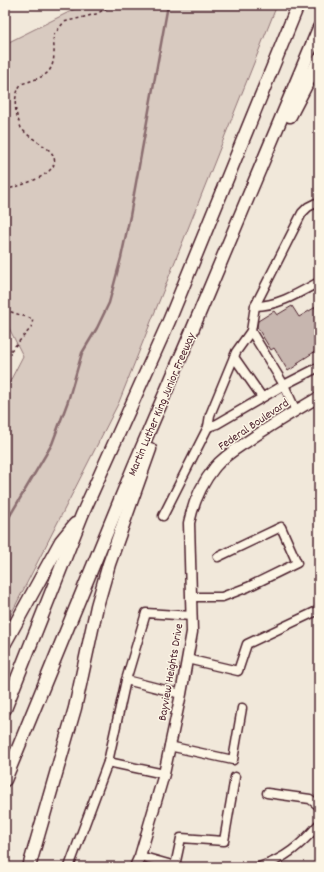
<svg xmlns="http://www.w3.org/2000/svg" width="324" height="872" font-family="Dekko,sans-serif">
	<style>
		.green { fill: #d8cac0; stroke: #917476 }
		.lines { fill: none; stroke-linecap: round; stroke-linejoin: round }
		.stream { stroke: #8b6d6f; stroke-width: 2.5 }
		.building { fill: #c7b6af; stroke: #4a1f2b }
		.minor-casing { stroke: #4a1f2b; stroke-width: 11 }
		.major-casing { stroke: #4a1f2b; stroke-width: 13 }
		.highway-casing { stroke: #4a1f2b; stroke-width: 15 }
		.path { stroke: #4a1f2b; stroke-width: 1.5; stroke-dasharray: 3 3; stroke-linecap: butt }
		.minor { stroke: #fcf5e5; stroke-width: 8 }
		.major { stroke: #fcf5e5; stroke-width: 10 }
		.highway { stroke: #fcf5e5; stroke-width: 12 }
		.labels { text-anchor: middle; stroke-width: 3; stroke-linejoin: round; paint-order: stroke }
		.street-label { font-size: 12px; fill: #4a1f2b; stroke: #fcf5e5 }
	</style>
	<rect width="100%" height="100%" fill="#f1e8da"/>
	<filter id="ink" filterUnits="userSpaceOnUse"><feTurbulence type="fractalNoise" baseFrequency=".025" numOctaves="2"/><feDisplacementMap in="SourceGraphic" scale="8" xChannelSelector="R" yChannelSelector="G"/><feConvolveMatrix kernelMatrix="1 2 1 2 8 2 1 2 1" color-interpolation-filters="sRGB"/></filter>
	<g filter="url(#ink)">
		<path class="green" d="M83,5H277L119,402L5,626V391L23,356L5,320V44Z"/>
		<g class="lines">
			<path class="stream" d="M5,524L52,444L68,401L82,353L97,328L109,303L121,258L130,216L168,5"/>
		</g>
		<path class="building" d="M319,305V349L297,363L299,364L288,371L274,348L271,350L257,327L258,321L274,311L277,315L292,306L299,317Z"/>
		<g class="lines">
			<defs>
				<g id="minor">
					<path d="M319,205L316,203L308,207L302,213L255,306L251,331L236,352L210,415L208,427L217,424L284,385L319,367"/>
					<path d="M255,306C278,306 299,293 319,282"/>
					<path d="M251,331L284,385L296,411"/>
					<path d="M234,357L262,397"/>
					<path d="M163,516L208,427"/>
					<path d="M191,597H222L248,587L297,563L281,527L218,557"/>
					<path d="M187,659L238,671L247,644L319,610"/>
					<path d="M126,680L181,694"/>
					<path d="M169,746L233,760L242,708"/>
					<path d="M108,762L126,680L146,613L192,616"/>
					<path d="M267,793L310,799L319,806"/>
					<path d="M140,856L179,867"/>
					<path d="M175,866L181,838L224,841L235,777"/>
					<path d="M69,867L108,762L164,774"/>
					<path d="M259,867C285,859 301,845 319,824"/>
				</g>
				<path id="major" d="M135,867L140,856L164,774L181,694L192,632L189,523C193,504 202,483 215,467C224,456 236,449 248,441C271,425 295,411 319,397"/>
				<g id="highway">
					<path d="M290,116L319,60"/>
					<path d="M5,643L61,541L75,524"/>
					<path d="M5,709L82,515L169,321L298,5"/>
					<path d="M5,780L134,466L188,340L319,28"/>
					<path d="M29,867L75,708L97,606L109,564L150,449"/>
				</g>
			</defs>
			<use href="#minor" class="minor-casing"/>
			<use href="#major" class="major-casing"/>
			<use href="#highway" class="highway-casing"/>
			<g class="path">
				<path d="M5,190C18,186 70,173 50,151C42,143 29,138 21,128C20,125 19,122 18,119C14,106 14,96 21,84C28,82 45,77 49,71C56,62 54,46 53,36L64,22L96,14L111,6L118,5"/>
				<path d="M5,310L33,319L31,328L5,357"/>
			</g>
			<use href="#minor" class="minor"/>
			<use href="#major" class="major"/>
			<use href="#highway" class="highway"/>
		</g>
	</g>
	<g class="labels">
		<g class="street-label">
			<text transform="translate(161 404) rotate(-67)" y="4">Martin Luther King Junior Freeway</text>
			<text transform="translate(253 424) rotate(-34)" y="4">Federal Boulevard</text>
			<text transform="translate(170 672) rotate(-80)" y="4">Bayview Heights Drive</text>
		</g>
	</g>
	<rect width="324" height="872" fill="none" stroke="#fcf5e5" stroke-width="20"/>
	<rect x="10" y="10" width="304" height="852" fill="none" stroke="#4a1f2b" stroke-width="1.5" filter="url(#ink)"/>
</svg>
